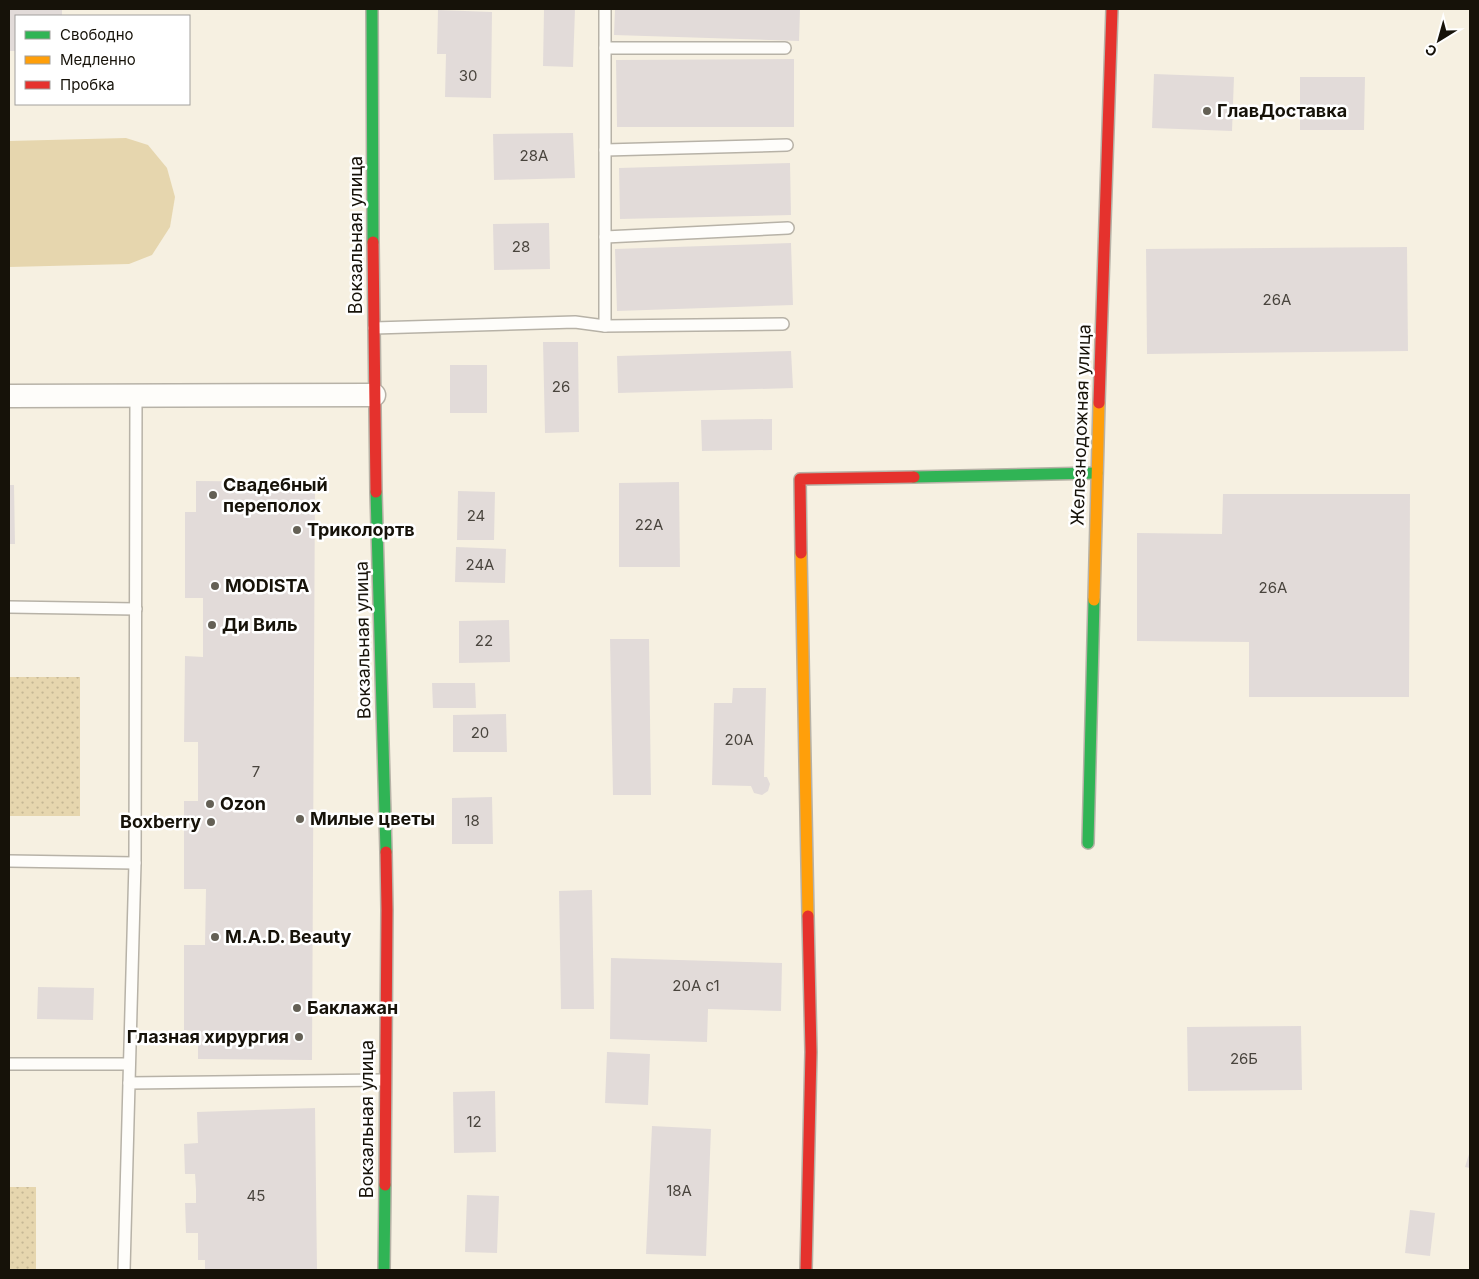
<svg xmlns="http://www.w3.org/2000/svg" width="1479" height="1279" font-family="Inter,sans-serif">
	<style>
		.grass { fill: #e6d6ae }
		.park { fill: url(#park-dots) }
		.building { fill: #e2dbd9 }
		.lines { fill: none; stroke-linecap: round; stroke-linejoin: round }
		.lane-casing { stroke: #b7b2a7; stroke-width: 14 }
		.street-casing { stroke: #b7b2a7; stroke-width: 25 }
		.fast-casing { stroke: #b7b2a7; stroke-width: 14 }
		.slow-casing { stroke: #b7b2a7; stroke-width: 14 }
		.jam-casing { stroke: #b7b2a7; stroke-width: 14 }
		.lane { stroke: #fefdfa; stroke-width: 11 }
		.street { stroke: #fefdfa; stroke-width: 22 }
		.fast { stroke: #30b455; stroke-width: 11 }
		.slow { stroke: #ff9f0a; stroke-width: 11 }
		.jam { stroke: #e5322d; stroke-width: 11 }
		.poi-dot { fill: #646055; stroke: #fff; stroke-width: 2 }
		.labels { text-anchor: middle; stroke-width: 5; stroke-linejoin: round; paint-order: stroke }
		.number-label { font-size: 15px; fill: #49443d }
		.poi-label { font-size: 18px; font-weight: bold; fill: #161209; stroke: #fff; text-anchor: start }
		.street-label { font-size: 18px; fill: #161209; stroke: #fff }
	</style>
	<defs>
		<pattern id="park-dots" width="8" height="8" patternUnits="userSpaceOnUse" patternTransform="scale(1.25)"><rect width="8" height="8" fill="#e6d6ae"/><path d="M2 2h.1M6 6h.1" fill="none" stroke="#c5b794" stroke-width="1.8" stroke-linecap="round"/></pattern>
	</defs>
	<rect width="100%" height="100%" fill="#f6f0e1"/>
	<path class="grass" d="M126,138L148,145L167,168L175,197L170,227L152,255L129,264L9,267V141Z"/>
	<g class="park">
		<rect x="9" y="677" width="71" height="139"/>
		<rect x="9" y="1187" width="27" height="83"/>
	</g>
	<g class="building">
		<path d="M9,9H62V16H16V51H9Z"/>
		<path d="M544,9H575L573,67L543,66Z"/>
		<path d="M615,9H800L799,41L614,35Z"/>
		<path d="M438,10L492,12L491,98L445,97L446,54H437Z"/>
		<path d="M794,59V127H617L616,60Z"/>
		<path d="M1154,74L1234,77L1232,131L1152,128Z"/>
		<path d="M1300,77H1365L1364,130H1300Z"/>
		<path d="M573,133L575,178L494,180L493,134Z"/>
		<path d="M790,163L791,215L620,219L619,168Z"/>
		<path d="M549,223L550,269L494,270L493,224Z"/>
		<path d="M791,243L793,305L617,311L615,249Z"/>
		<path d="M1407,247L1408,351L1147,354L1146,249Z"/>
		<path d="M543,342H578L579,432L545,433Z"/>
		<path d="M791,351L793,388L618,393L617,356Z"/>
		<rect x="450" y="365" width="37" height="48"/>
		<path d="M772,419V450L702,451L701,420Z"/>
		<path d="M196,481L315,482L312,1060L198,1059V1031L184,1030V945H205L206,889H184V801H198V742H184L185,656L203,657V598H185V512H196Z"/>
		<path d="M679,482L680,567H619V483Z"/>
		<path d="M9,485H14L15,544H9Z"/>
		<path d="M458,491L495,492L494,540H457Z"/>
		<path d="M1223,494H1410L1409,697H1249V642L1137,641V533L1222,534Z"/>
		<path d="M456,547L506,549L505,583L455,582Z"/>
		<path d="M509,620L510,662L459,663V621Z"/>
		<path d="M610,639H649L651,795H613Z"/>
		<path d="M432,683H475L476,708H433Z"/>
		<path d="M733,688H766L764,777H767L770,784L768,791L762,795L754,793L751,786L712,785L714,703H732Z"/>
		<path d="M506,714L507,752H453V715Z"/>
		<path d="M492,797L493,844H452V798Z"/>
		<path d="M592,890L594,1009H561L559,891Z"/>
		<path d="M611,958L782,963L781,1011L708,1009L707,1042L610,1039Z"/>
		<path d="M38,987L94,988L93,1020L37,1019Z"/>
		<path d="M1301,1026L1302,1090L1188,1091L1187,1027Z"/>
		<path d="M607,1052L650,1054L648,1105L605,1103Z"/>
		<path d="M495,1091L496,1152L454,1153L453,1092Z"/>
		<path d="M315,1108L317,1270H205V1260H198V1233H186L185,1203H196V1189L195,1174H185L184,1144L198,1143L197,1112Z"/>
		<path d="M652,1126L711,1129L706,1256L646,1254Z"/>
		<path d="M1470,1151V1168L1465,1167Z"/>
		<path d="M467,1195L499,1196L497,1253L465,1252Z"/>
		<path d="M1410,1210L1435,1213L1430,1256L1405,1253Z"/>
	</g>
	<g class="lines">
		<defs>
			<g id="lane">
				<path d="M605,48H785"/>
				<path d="M605,150L787,145"/>
				<path d="M605,237L788,228"/>
				<path d="M605,326V9"/>
				<path d="M374,328L575,322L605,326L783,324"/>
				<path d="M9,607L136,609"/>
				<path d="M9,861L135,863"/>
				<path d="M9,1064H129"/>
				<path d="M129,1083L135,863L136,395"/>
				<path d="M124,1270L129,1083L385,1080"/>
			</g>
			<path id="street" d="M9,396L374,395"/>
			<g id="fast">
				<path d="M372,9L373,242"/>
				<path d="M914,477L1097,473"/>
				<path d="M376,492L386,852"/>
				<path d="M1088,843L1094,600"/>
				<path d="M384,1270L385,1185"/>
			</g>
			<g id="slow">
				<path d="M801,553L808,916"/>
				<path d="M1094,600L1099,403"/>
			</g>
			<g id="jam">
				<path d="M373,242L376,492"/>
				<path d="M1099,403L1112,9"/>
				<path d="M801,553L800,479L914,477"/>
				<path d="M385,1185L387,910L386,852"/>
				<path d="M806,1270L811,1052L808,916"/>
			</g>
		</defs>
		<use href="#lane" class="lane-casing"/>
		<use href="#street" class="street-casing"/>
		<use href="#fast" class="fast-casing"/>
		<use href="#slow" class="slow-casing"/>
		<use href="#jam" class="jam-casing"/>
		<use href="#lane" class="lane"/>
		<use href="#street" class="street"/>
		<use href="#fast" class="fast"/>
		<use href="#slow" class="slow"/>
		<use href="#jam" class="jam"/>
	</g>
	<g class="poi-dot">
		<circle cx="1207" cy="111" r="5"/>
		<circle cx="213" cy="495" r="5"/>
		<circle cx="297" cy="530" r="5"/>
		<circle cx="215" cy="586" r="5"/>
		<circle cx="212" cy="625" r="5"/>
		<circle cx="210" cy="804" r="5"/>
		<circle cx="300" cy="819" r="5"/>
		<circle cx="211" cy="822" r="5"/>
		<circle cx="215" cy="937" r="5"/>
		<circle cx="297" cy="1008" r="5"/>
		<circle cx="299" cy="1037" r="5"/>
	</g>
	<g class="labels">
		<g class="number-label">
			<text x="468" y="81">30</text>
			<text x="534" y="161">28А</text>
			<text x="521" y="252">28</text>
			<text x="1277" y="305">26А</text>
			<text x="561" y="392">26</text>
			<text x="476" y="521">24</text>
			<text x="649" y="530">22А</text>
			<text x="480" y="570">24А</text>
			<text x="1273" y="593">26А</text>
			<text x="484" y="646">22</text>
			<text x="480" y="738">20</text>
			<text x="739" y="745">20А</text>
			<text x="256" y="777">7</text>
			<text x="472" y="826">18</text>
			<text x="696" y="991">20А с1</text>
			<text x="1244" y="1064">26Б</text>
			<text x="474" y="1127">12</text>
			<text x="679" y="1196">18А</text>
			<text x="256" y="1201">45</text>
		</g>
		<g class="poi-label">
			<text x="1217" y="117">ГлавДоставка</text>
			<text x="223" y="491">Свадебный<tspan x="223" dy="21">переполох</tspan></text>
			<text x="307" y="536">Триколортв</text>
			<text x="225" y="592">MODISTA</text>
			<text x="222" y="631">Ди Виль</text>
			<text x="220" y="810">Ozon</text>
			<text x="310" y="825">Милые цветы</text>
			<text x="201" y="828" text-anchor="end">Boxberry</text>
			<text x="225" y="943">M.A.D. Beauty</text>
			<text x="307" y="1014">Баклажан</text>
			<text x="289" y="1043" text-anchor="end">Глазная хирургия</text>
		</g>
		<g class="street-label">
			<text transform="translate(356 235) rotate(-90)" y="6">Вокзальная улица</text>
			<text transform="translate(1081 425) rotate(-88)" y="6">Железнодожная улица</text>
			<text transform="translate(363 640) rotate(-91)" y="6">Вокзальная улица</text>
			<text transform="translate(367 1119) rotate(-90)" y="6">Вокзальная улица</text>
		</g>
	</g>
	<rect width="1479" height="1279" fill="none" stroke="#161209" stroke-width="20"/>
	<rect x="15" y="15" width="175" height="90" fill="#ffffff" stroke="#a2a09d"/>
	<rect x="25" y="31" width="25" height="8" fill="#30b455" stroke="#a2a09d"/>
	<text x="60" y="40" font-size="15" fill="#161209">Свободно</text>
	<rect x="25" y="56" width="25" height="8" fill="#ff9f0a" stroke="#a2a09d"/>
	<text x="60" y="65" font-size="15" fill="#161209">Медленно</text>
	<rect x="25" y="81" width="25" height="8" fill="#e5322d" stroke="#a2a09d"/>
	<text x="60" y="90" font-size="15" fill="#161209">Пробка</text>
	<g transform="translate(1439 40) rotate(217)" stroke="#ffffff" stroke-width="4" paint-order="stroke">
	<path d="M0-4L9 19L0 12L-9 19Z" fill="#161209"/>
	<text y="-8" font-size="14" font-weight="bold" text-anchor="middle" fill="#161209">С</text>
	</g>
</svg>
